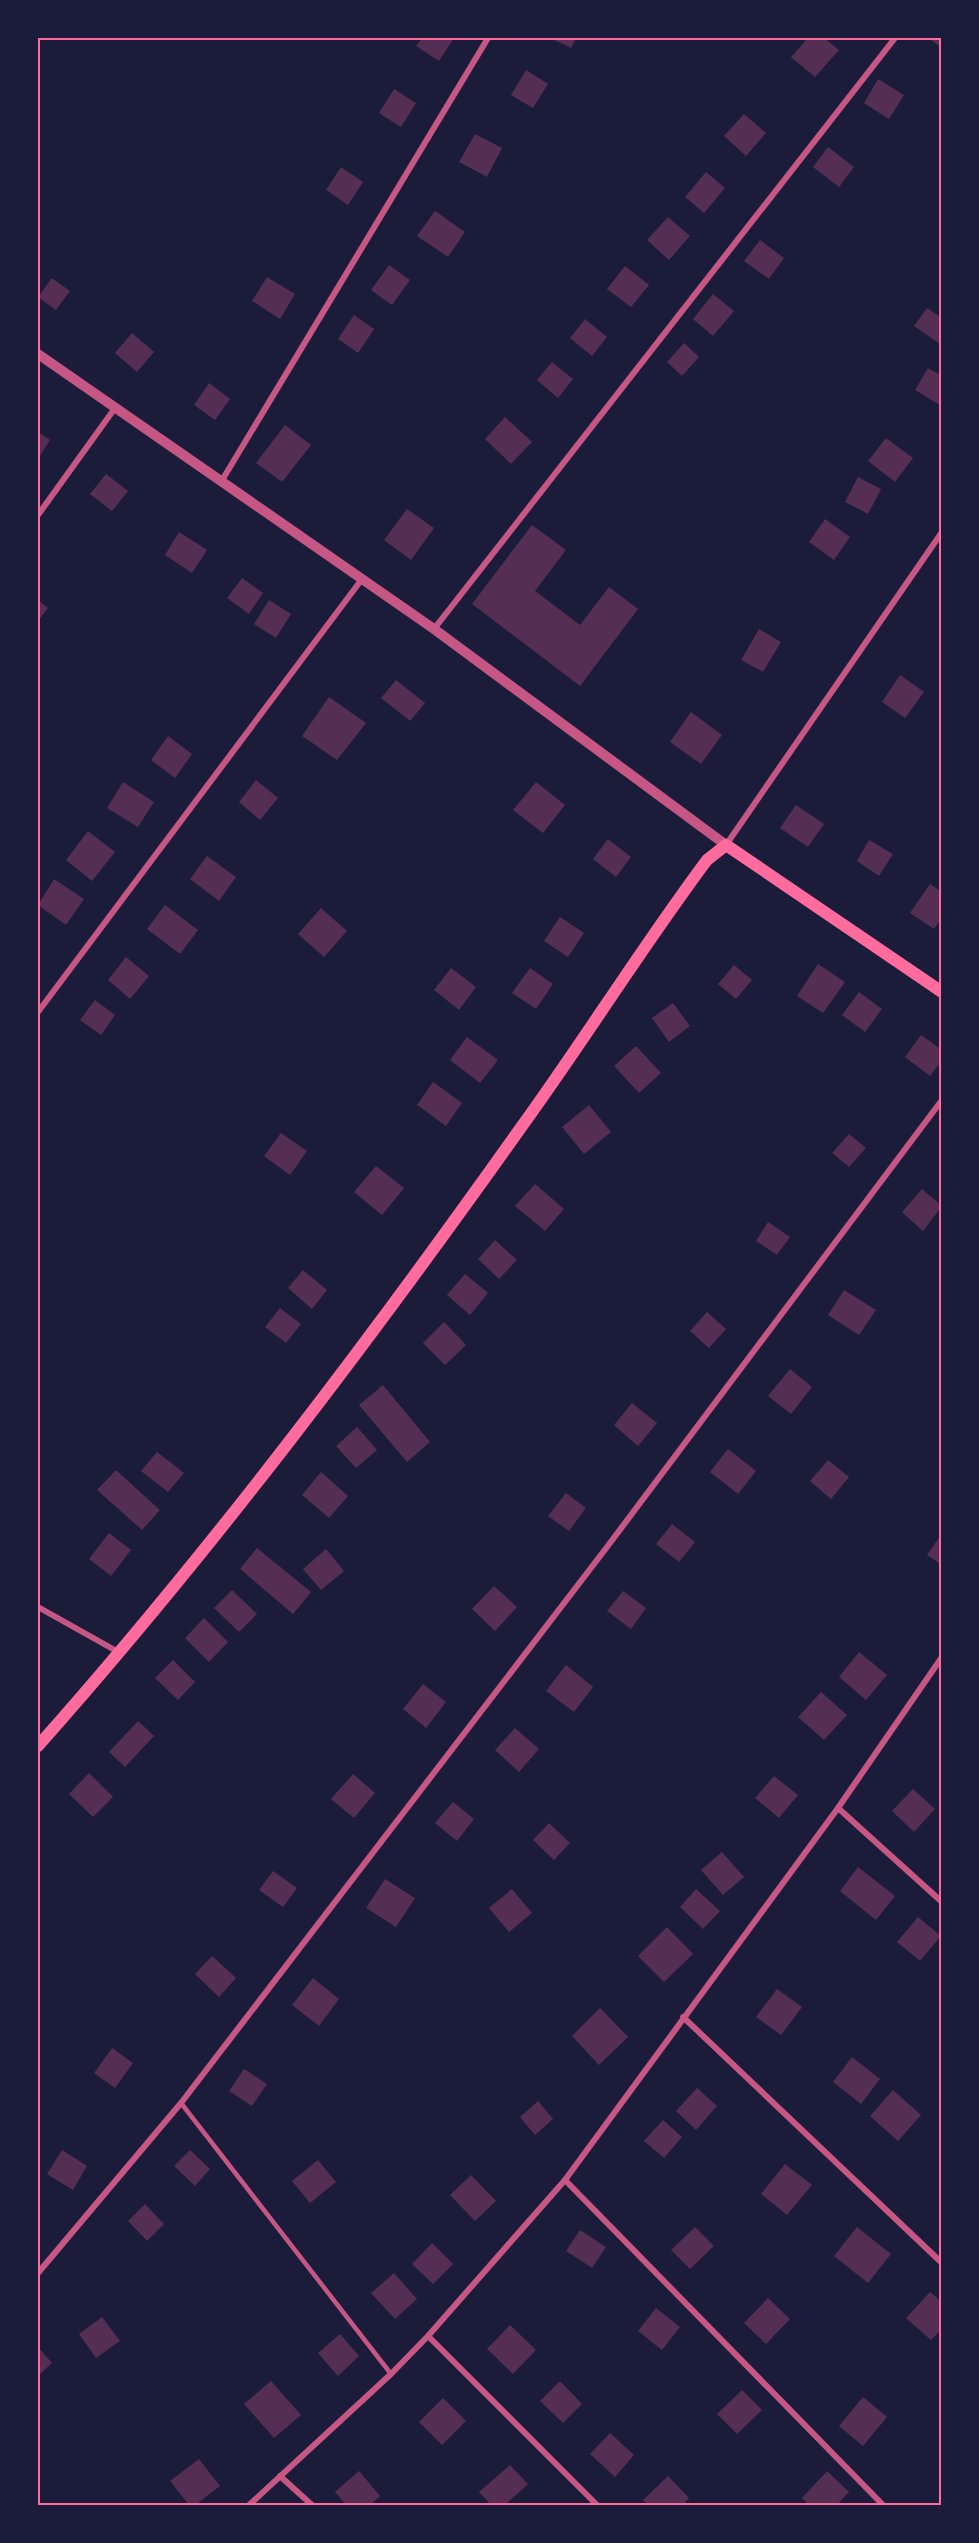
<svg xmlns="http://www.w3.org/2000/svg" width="979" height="2543" font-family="Raleway,sans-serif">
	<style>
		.building { fill: #542f53 }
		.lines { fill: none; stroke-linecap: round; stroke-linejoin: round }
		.service { stroke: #c65784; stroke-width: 4.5 }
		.minor { stroke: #c65784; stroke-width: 6 }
		.tertiary { stroke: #c65784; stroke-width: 10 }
		.secondary { stroke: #ff6b9d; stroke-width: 12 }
		.neatline { fill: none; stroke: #ff6b9d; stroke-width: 2 }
	</style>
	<rect width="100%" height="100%" fill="#1b1b3a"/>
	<g class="building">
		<path d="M422,38H454L439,61L416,46Z"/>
		<path d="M550,38H576L571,48Z"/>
		<path d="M808,38H824L839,50L815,77L791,57Z"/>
		<path d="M928,38H942V48Z"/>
		<path d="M526,70L548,84L533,108L511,95Z"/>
		<path d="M878,79L904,95L889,119L864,103Z"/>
		<path d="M394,89L416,103L401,127L379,113Z"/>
		<path d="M744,114L766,133L746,156L724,136Z"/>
		<path d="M475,134L502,148L487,177L459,162Z"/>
		<path d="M828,147L854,167L839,187L813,167Z"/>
		<path d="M341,167L363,182L348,205L326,190Z"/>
		<path d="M706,172L725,188L704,213L685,197Z"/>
		<path d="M435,211L465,232L448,257L417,236Z"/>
		<path d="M668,217L690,236L669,260L647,240Z"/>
		<path d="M760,240L784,258L769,279L744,261Z"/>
		<path d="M389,265L410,280L392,305L371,290Z"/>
		<path d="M625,266L649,285L631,307L607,289Z"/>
		<path d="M267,277L295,294L280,319L252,301Z"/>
		<path d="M52,278L70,291L56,310L38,297Z"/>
		<path d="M713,294L734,311L713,336L693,319Z"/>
		<path d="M927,308L942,318L940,344L914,326Z"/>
		<path d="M354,315L374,329L358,353L338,339Z"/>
		<path d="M585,319L607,337L592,356L570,338Z"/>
		<path d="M132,333L154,352L137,372L115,353Z"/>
		<path d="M684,343L699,357L682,376L667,362Z"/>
		<path d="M552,362L573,379L558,398L537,380Z"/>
		<path d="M928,368L942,376L940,405L915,390Z"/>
		<path d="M209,383L230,399L215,420L194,405Z"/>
		<path d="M505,417L532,442L511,464L485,439Z"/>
		<path d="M285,425L311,445L282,482L256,463Z"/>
		<path d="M38,432L50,440L38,459Z"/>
		<path d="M886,438L913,458L895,482L868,461Z"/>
		<path d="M106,474L128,491L112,511L90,494Z"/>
		<path d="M858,477L881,489L868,514L845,502Z"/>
		<path d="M407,509L434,528L411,560L384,540Z"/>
		<path d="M825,519L850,537L834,560L809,542Z"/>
		<path d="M532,525L566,550L535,591L580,625L609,587L638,609L580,686L472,604Z"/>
		<path d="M179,532L207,550L192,573L165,555Z"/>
		<path d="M242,578L263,593L249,614L227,598Z"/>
		<path d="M38,600L48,608L38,621Z"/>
		<path d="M269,600L291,614L276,638L254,624Z"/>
		<path d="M759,629L781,642L763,672L741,660Z"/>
		<path d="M900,675L924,692L905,718L882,702Z"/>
		<path d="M396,680L425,703L410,721L381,698Z"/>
		<path d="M329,697L366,723L337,760L302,736Z"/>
		<path d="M691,712L722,735L701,764L670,742Z"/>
		<path d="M168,736L192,754L175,778L151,760Z"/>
		<path d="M256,780L278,798L260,820L239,802Z"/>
		<path d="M123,782L154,802L138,827L107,808Z"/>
		<path d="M536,782L565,805L543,833L513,810Z"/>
		<path d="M796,805L824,824L808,847L780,828Z"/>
		<path d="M88,831L115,852L92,881L66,860Z"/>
		<path d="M608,839L631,857L616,877L593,859Z"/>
		<path d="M869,840L893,854L879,876L857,861Z"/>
		<path d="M207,856L236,877L219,901L190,879Z"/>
		<path d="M54,879L84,899L66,925L38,905Z"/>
		<path d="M930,884L942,892V918L934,929L910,913Z"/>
		<path d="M165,905L198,930L180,954L147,929Z"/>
		<path d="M321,908L347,931L324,957L298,934Z"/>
		<path d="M560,917L584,933L568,957L544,941Z"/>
		<path d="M126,957L149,976L130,999L108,980Z"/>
		<path d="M818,964L845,982L823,1013L797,996Z"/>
		<path d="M734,965L752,980L736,999L718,984Z"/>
		<path d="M451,968L476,987L459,1010L434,990Z"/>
		<path d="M530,968L553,984L536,1009L512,993Z"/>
		<path d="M859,992L882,1009L865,1032L842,1015Z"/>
		<path d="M95,1000L115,1015L101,1035L80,1020Z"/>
		<path d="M673,1003L690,1026L669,1042L652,1018Z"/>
		<path d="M921,1035L942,1050V1060L930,1076L905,1057Z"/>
		<path d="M467,1037L498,1060L480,1083L450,1060Z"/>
		<path d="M636,1046L661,1073L639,1093L614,1066Z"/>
		<path d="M433,1082L462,1103L446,1126L417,1105Z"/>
		<path d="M589,1105L611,1132L584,1154L562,1127Z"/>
		<path d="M281,1133L307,1151L290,1175L264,1156Z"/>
		<path d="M849,1134L866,1148L849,1167L832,1153Z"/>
		<path d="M376,1166L404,1188L382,1215L354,1192Z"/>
		<path d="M535,1184L564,1209L545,1231L515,1206Z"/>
		<path d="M922,1189L942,1206L923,1231L902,1212Z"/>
		<path d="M768,1222L790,1237L777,1255L756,1241Z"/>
		<path d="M495,1240L517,1260L499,1279L478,1259Z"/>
		<path d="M303,1270L327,1290L312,1309L288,1288Z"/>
		<path d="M465,1274L488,1293L470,1315L447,1295Z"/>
		<path d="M844,1290L876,1310L859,1335L828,1315Z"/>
		<path d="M280,1308L301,1324L286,1343L265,1327Z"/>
		<path d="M707,1312L726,1329L709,1348L690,1331Z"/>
		<path d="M444,1322L466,1345L445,1365L423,1343Z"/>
		<path d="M790,1369L812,1387L791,1414L768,1396Z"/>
		<path d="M383,1385L430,1442L407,1462L359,1405Z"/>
		<path d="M632,1403L657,1423L638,1446L614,1425Z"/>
		<path d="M357,1427L377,1450L356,1468L336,1446Z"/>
		<path d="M728,1449L756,1471L738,1494L710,1472Z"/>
		<path d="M157,1452L184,1473L168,1492L141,1471Z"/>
		<path d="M828,1460L849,1477L831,1499L810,1481Z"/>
		<path d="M116,1470L160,1510L142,1530L97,1490Z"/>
		<path d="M321,1472L348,1496L329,1518L302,1495Z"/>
		<path d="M566,1493L586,1508L569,1531L548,1516Z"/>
		<path d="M672,1524L695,1542L679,1562L656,1544Z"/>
		<path d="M109,1533L131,1550L111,1576L89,1559Z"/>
		<path d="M942,1533V1565L927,1555Z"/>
		<path d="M257,1548L311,1592L293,1614L240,1569Z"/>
		<path d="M326,1549L344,1571L321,1590L303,1569Z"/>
		<path d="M494,1586L517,1607L495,1631L472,1609Z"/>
		<path d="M232,1590L257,1614L239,1632L214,1608Z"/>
		<path d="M623,1591L646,1608L631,1629L607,1611Z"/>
		<path d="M204,1618L228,1642L209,1662L185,1638Z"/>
		<path d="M859,1652L887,1675L866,1700L839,1677Z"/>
		<path d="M173,1660L195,1682L178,1700L155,1678Z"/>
		<path d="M566,1665L593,1687L574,1712L546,1691Z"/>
		<path d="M423,1684L446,1702L426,1728L403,1709Z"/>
		<path d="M821,1692L847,1715L824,1740L798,1717Z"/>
		<path d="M138,1721L154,1736L125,1767L109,1752Z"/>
		<path d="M515,1728L539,1749L519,1772L495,1750Z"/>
		<path d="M89,1773L113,1797L93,1817L69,1794Z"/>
		<path d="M353,1774L375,1793L354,1818L331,1799Z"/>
		<path d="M774,1776L798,1795L779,1818L755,1798Z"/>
		<path d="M913,1789L935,1809L914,1832L892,1811Z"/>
		<path d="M453,1802L474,1819L457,1841L435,1823Z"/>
		<path d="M549,1823L570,1843L554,1860L533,1840Z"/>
		<path d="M722,1852L744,1877L723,1895L701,1870Z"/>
		<path d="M858,1867L895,1896L876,1920L840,1891Z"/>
		<path d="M273,1871L297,1888L283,1907L259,1890Z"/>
		<path d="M385,1879L415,1898L396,1927L366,1908Z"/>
		<path d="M512,1889L532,1913L509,1932L489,1908Z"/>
		<path d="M696,1889L720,1911L703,1929L680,1907Z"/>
		<path d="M918,1917L941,1936L920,1961L897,1942Z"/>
		<path d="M667,1927L693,1954L664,1982L638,1956Z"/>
		<path d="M212,1956L236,1978L219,1997L195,1974Z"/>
		<path d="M313,1978L339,1999L319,2026L292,2005Z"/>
		<path d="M777,1989L802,2007L781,2035L756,2017Z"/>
		<path d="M600,2008L628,2037L599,2065L572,2036Z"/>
		<path d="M112,2048L133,2063L115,2088L94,2073Z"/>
		<path d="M852,2057L880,2079L861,2104L833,2082Z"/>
		<path d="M244,2069L267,2084L252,2106L229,2091Z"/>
		<path d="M697,2088L717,2106L696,2130L676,2111Z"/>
		<path d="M893,2090L921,2115L898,2141L870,2116Z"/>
		<path d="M538,2101L553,2119L535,2135L520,2117Z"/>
		<path d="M663,2120L682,2137L664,2158L644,2141Z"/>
		<path d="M62,2150L87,2166L73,2190L47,2174Z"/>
		<path d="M190,2150L210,2169L195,2186L174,2166Z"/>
		<path d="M318,2160L336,2182L310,2203L292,2181Z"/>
		<path d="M785,2164L812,2185L787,2215L761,2194Z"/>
		<path d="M471,2175L496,2201L475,2221L450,2195Z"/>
		<path d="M145,2204L164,2224L147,2241L128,2221Z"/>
		<path d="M695,2227L714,2246L690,2269L671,2250Z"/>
		<path d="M857,2227L891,2254L868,2283L834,2256Z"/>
		<path d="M580,2230L606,2247L592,2268L566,2251Z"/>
		<path d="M432,2243L453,2264L433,2284L412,2264Z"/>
		<path d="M394,2273L417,2299L395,2319L371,2293Z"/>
		<path d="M930,2292L942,2302V2329L931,2340L906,2318Z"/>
		<path d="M768,2298L790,2319L766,2344L744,2323Z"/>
		<path d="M656,2308L680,2327L662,2350L638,2331Z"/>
		<path d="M102,2317L120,2341L96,2358L79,2334Z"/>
		<path d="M510,2325L536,2350L513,2374L487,2349Z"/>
		<path d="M340,2334L359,2356L338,2376L318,2353Z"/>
		<path d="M38,2347L52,2363L38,2376Z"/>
		<path d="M271,2381L301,2415L274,2438L244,2404Z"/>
		<path d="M560,2381L582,2404L563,2423L540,2401Z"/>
		<path d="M742,2390L762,2410L737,2434L717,2414Z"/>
		<path d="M863,2397L887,2417L863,2446L839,2426Z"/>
		<path d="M443,2398L466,2421L442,2445L419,2422Z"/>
		<path d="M610,2433L634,2455L615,2477L590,2454Z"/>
		<path d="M199,2459L220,2486L194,2506H190L170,2481Z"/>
		<path d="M510,2465L528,2484L504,2506H492L479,2492Z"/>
		<path d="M359,2471L380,2496L369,2506H347L335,2492Z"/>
		<path d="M827,2471L849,2492L836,2506H810L802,2498Z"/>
		<path d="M668,2476L689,2498L682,2506H649L643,2500Z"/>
	</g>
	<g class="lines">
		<path class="service" d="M181,2103L391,2374"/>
		<g class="minor">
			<path d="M221,482L488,38"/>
			<path d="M38,515L115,408"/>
			<path d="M434,629L895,38"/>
			<path d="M726,845L942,532"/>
			<path d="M38,1012L362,579"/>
			<path d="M38,1607L120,1653"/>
			<path d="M838,1808L942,1902"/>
			<path d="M683,2017L942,2263"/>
			<path d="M565,2180L884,2506"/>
			<path d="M38,2273L181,2103L607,1547L942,1100"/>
			<path d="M428,2336L598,2506"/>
			<path d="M280,2476L313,2506"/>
			<path d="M248,2506L391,2374L428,2336L565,2180L838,1808L942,1657"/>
		</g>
		<path class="tertiary" d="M38,354L434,629L726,845"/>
		<path class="secondary" d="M38,1746C212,1550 370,1340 522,1126C585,1039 642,947 707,860L726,845L942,992"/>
	</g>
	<rect width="979" height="2543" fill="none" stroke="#1b1b3a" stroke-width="78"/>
	<rect x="39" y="39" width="901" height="2465" class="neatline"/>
</svg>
